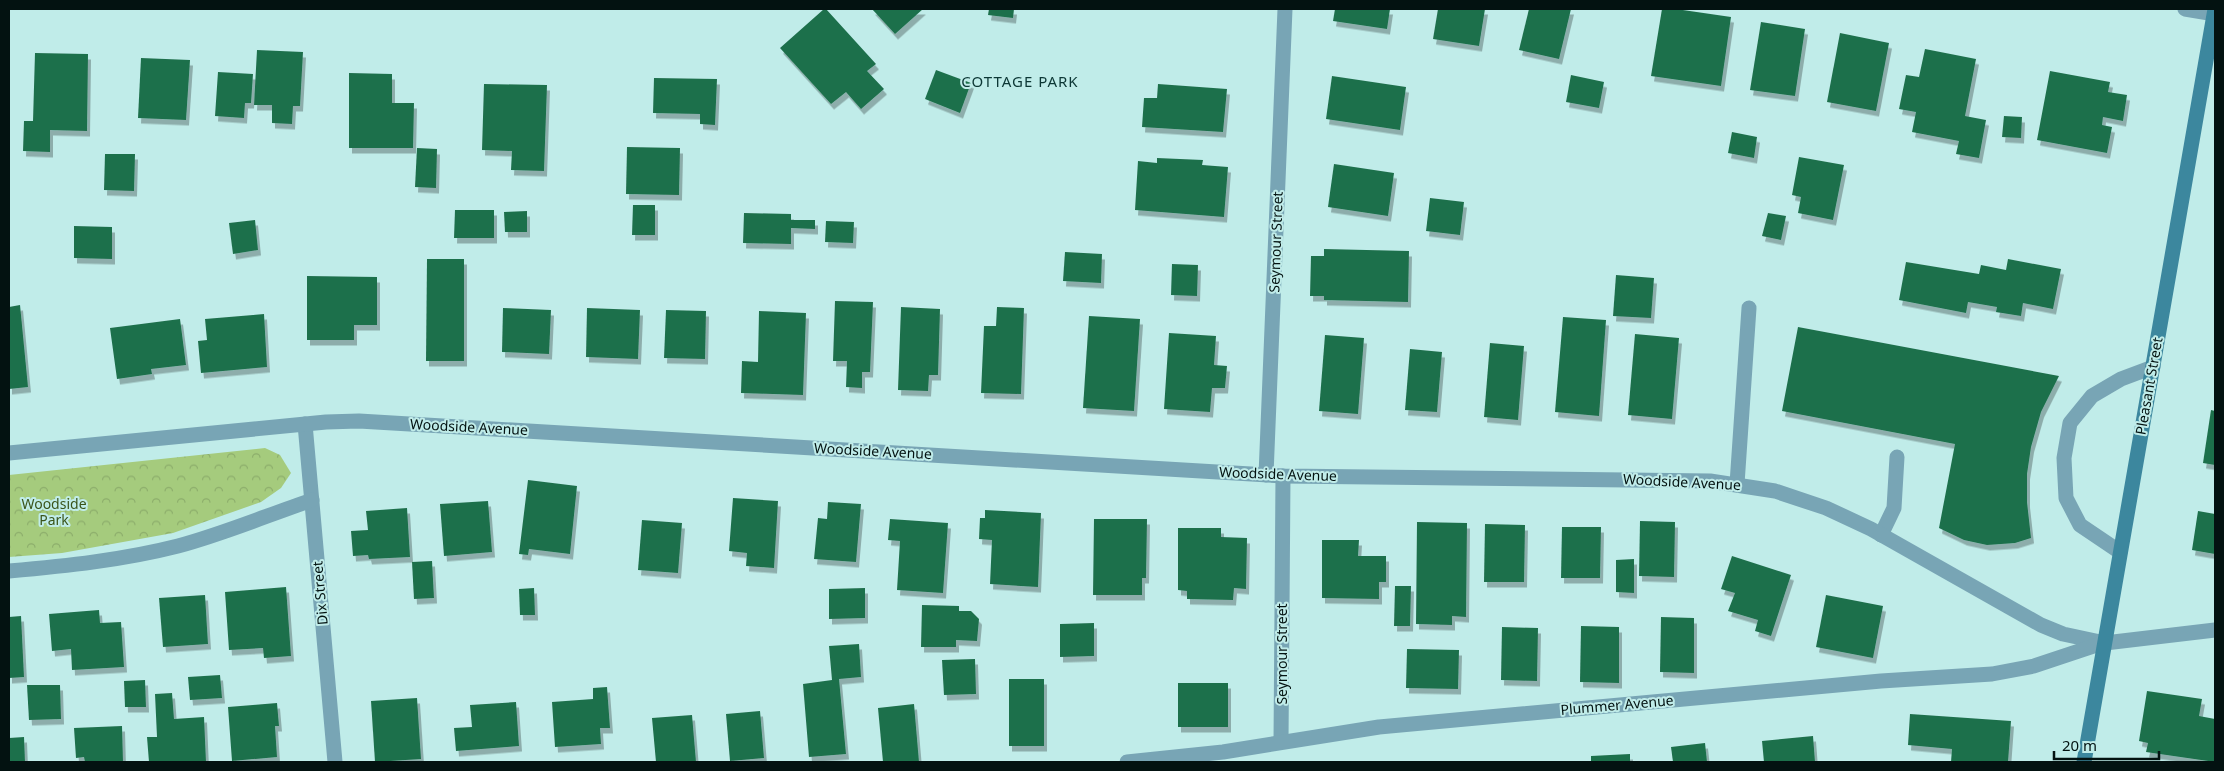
<svg xmlns="http://www.w3.org/2000/svg" width="2224" height="771" font-family="'Noto Sans',sans-serif">
	<style>
		.park { fill: url(#park-crowns) }
		.building { fill: #1f6f4c; filter: url(#shadow) }
		.lines { fill: none; stroke-linecap: round; stroke-linejoin: round }
		.service { stroke: #78a5b5; stroke-width: 15 }
		.minor { stroke: #78a5b5; stroke-width: 15 }
		.secondary { stroke: #3c879e; stroke-width: 15 }
		.labels { text-anchor: middle; stroke-width: 4; stroke-linejoin: round; paint-order: stroke }
		.street-label { font-size: 14px; fill: #031211; stroke: #c0ece9 }
		.park-label { font-size: 14px; fill: #3a541a; stroke: #c0ece9 }
		.neighbourhood-label { font-size: 15px; letter-spacing: 1px; fill: #0c3735; stroke: #c0ece9 }
	</style>
	<defs>
		<pattern id="park-crowns" width="20" height="18" patternUnits="userSpaceOnUse" patternTransform="scale(1.25)"><rect width="20" height="18" fill="#a5cb7d"/><path d="M2 6a3 3 0 1 1 6 0M12 15a3 3 0 1 1 6 0" fill="none" stroke="#8cad6b"/></pattern>
		<filter id="shadow"><feDropShadow dx="3" dy="5.5" stdDeviation="0" flood-color="#0004"/></filter>
	</defs>
	<rect width="100%" height="100%" fill="#c0ece9"/>
	<path class="park" d="M265,448L280,455L291,473L281,488L261,502L173,533L62,553L9,557V475Z"/>
	<g class="building">
		<path d="M824,9H826L876,64L867,71L884,89L861,109L846,92L831,104L780,48Z"/>
		<path d="M872,9H923L895,34Z"/>
		<path d="M989,9H1014L1013,18L988,15Z"/>
		<path d="M1335,9H1390L1387,29L1333,21Z"/>
		<path d="M1438,9H1485L1479,46L1433,39Z"/>
		<path d="M1529,9H1571L1559,59L1519,50Z"/>
		<path d="M1662,9H1676L1731,17L1721,86L1651,76Z"/>
		<path d="M1761,22L1805,29L1795,96L1750,90Z"/>
		<path d="M1840,33L1889,43L1876,111L1827,102Z"/>
		<path d="M1925,49L1976,59L1965,116L1986,120L1979,158L1956,154L1959,141L1912,132L1916,112L1899,109L1906,75L1919,77Z"/>
		<path d="M257,50L303,52L300,106H293L292,124L272,123V105H254Z"/>
		<path d="M35,53L88,54L87,131L50,130V152L23,151L24,121H33Z"/>
		<path d="M141,58L190,60L186,120L138,118Z"/>
		<path d="M936,70L971,83L960,113L925,99Z"/>
		<path d="M2050,71L2110,82L2108,92L2127,95L2123,121L2103,117L2102,125L2112,127L2107,153L2037,140Z"/>
		<path d="M218,72L253,74L251,103H245L244,118L215,116Z"/>
		<path d="M349,73L392,74V103H414L413,148H349Z"/>
		<path d="M1571,75L1604,82L1599,108L1566,102Z"/>
		<path d="M1332,76L1406,87L1400,130L1326,119Z"/>
		<path d="M654,78L717,79L715,125L700,124V114L653,113Z"/>
		<path d="M484,84L547,85L544,171L511,170L512,151L482,150Z"/>
		<path d="M1158,84L1227,89L1223,132L1142,127L1144,98H1157Z"/>
		<path d="M2004,116L2022,117L2021,138L2002,137Z"/>
		<path d="M1732,132L1757,137L1754,158L1728,153Z"/>
		<path d="M627,147L680,148L679,195L626,194Z"/>
		<path d="M417,148L437,149L436,188L415,187Z"/>
		<path d="M105,154H135L134,191L104,190Z"/>
		<path d="M1799,157L1844,165L1833,220L1798,213L1801,197L1792,195Z"/>
		<path d="M1157,158L1203,160L1202,165L1228,167L1224,217L1135,210L1138,161L1157,163Z"/>
		<path d="M1334,164L1394,173L1388,216L1328,207Z"/>
		<path d="M1430,198L1464,202L1460,235L1426,231Z"/>
		<path d="M633,205H655V235H632Z"/>
		<path d="M455,210H494V238H454Z"/>
		<path d="M527,211V232H505L504,212Z"/>
		<path d="M744,213L791,214V220H815V229L791,228V244L743,243Z"/>
		<path d="M1768,213L1786,216L1781,240L1762,236Z"/>
		<path d="M255,220L258,250L233,254L229,223Z"/>
		<path d="M826,221L854,222L853,243L825,242Z"/>
		<path d="M74,226L112,227V259L74,258Z"/>
		<path d="M1324,249L1409,251L1408,302L1324,300V296H1310L1311,256H1324Z"/>
		<path d="M1065,252L1102,254L1101,283L1063,281Z"/>
		<path d="M427,259H464V361H426Z"/>
		<path d="M2008,259L2061,269L2053,309L2023,303L2021,316L1996,312L1997,307L1968,302L1966,313L1899,300L1906,262L1979,274L1981,265L2006,270Z"/>
		<path d="M1172,264L1198,265L1197,296L1171,295Z"/>
		<path d="M1616,275L1654,278L1651,318L1613,316Z"/>
		<path d="M307,276L377,277V325H354V340H307Z"/>
		<path d="M835,301L873,302L870,372H862V388L846,387L847,361H833Z"/>
		<path d="M20,305L28,387L9,389V307Z"/>
		<path d="M901,307L940,309L938,375H929L928,391L898,390Z"/>
		<path d="M997,307L1024,308L1021,394L981,393L984,326H996Z"/>
		<path d="M503,308L551,310L549,354L502,352Z"/>
		<path d="M587,308L640,310L638,359L586,357Z"/>
		<path d="M666,310L706,311L705,359L664,358Z"/>
		<path d="M759,311L806,313L803,395L741,393L742,361L758,362Z"/>
		<path d="M264,314L267,367L201,373L198,341L207,340L205,319Z"/>
		<path d="M1089,316L1140,319L1134,411L1083,408Z"/>
		<path d="M1563,317L1606,320L1599,416L1555,412Z"/>
		<path d="M180,319L186,365L151,369L152,374L117,379L110,328Z"/>
		<path d="M1798,327L2059,376L2041,412L2031,447L2027,474V502L2031,538L2015,543L1987,545L1964,540L1939,528L1955,444L1782,411Z"/>
		<path d="M1169,333L1216,336L1214,365L1227,366L1225,388H1212L1210,412L1164,409Z"/>
		<path d="M1635,334L1679,338L1672,419L1628,415Z"/>
		<path d="M1325,335L1364,338L1358,414L1319,411Z"/>
		<path d="M1490,343L1524,346L1518,420L1484,417Z"/>
		<path d="M1410,349L1442,352L1437,412L1405,410Z"/>
		<path d="M2211,410L2215,411V465L2203,463Z"/>
		<path d="M528,480L577,486L570,554L529,549L528,555L519,554Z"/>
		<path d="M733,498L778,501L774,568L746,566L747,553L729,551Z"/>
		<path d="M488,501L492,552L444,556L440,504Z"/>
		<path d="M828,502L861,504L856,562L814,559L818,518L827,519Z"/>
		<path d="M407,508L410,557L369,559L368,555L353,556L351,531L368,530L366,511Z"/>
		<path d="M985,510L1041,513L1038,587L990,584L992,540L979,539L980,518H985Z"/>
		<path d="M2198,511L2215,514V554L2192,550Z"/>
		<path d="M890,519L948,523L943,593L897,590L900,541L888,540Z"/>
		<path d="M1094,519H1147L1146,578H1142V595H1093Z"/>
		<path d="M642,520L682,523L678,573L638,570Z"/>
		<path d="M1640,521L1675,522L1674,577L1639,576Z"/>
		<path d="M1417,522L1467,523L1466,617L1452,616V625L1416,624Z"/>
		<path d="M1485,524L1525,525L1524,582H1484Z"/>
		<path d="M1562,527H1601L1600,578H1561Z"/>
		<path d="M1178,528H1221V537L1247,538L1246,589L1234,588L1233,600L1187,599V591L1178,590Z"/>
		<path d="M1322,540H1359L1358,556H1386V582H1379V599L1322,598Z"/>
		<path d="M1732,556L1791,575L1771,636L1755,631L1758,620L1728,611L1735,593L1721,589Z"/>
		<path d="M1634,559V593L1616,592V560Z"/>
		<path d="M432,561L434,598L414,599L412,562Z"/>
		<path d="M1395,586H1411L1410,626H1394Z"/>
		<path d="M286,587L291,656L264,658L263,648L229,650L225,592Z"/>
		<path d="M534,588L535,615H520L519,589Z"/>
		<path d="M865,588V618L829,619V589Z"/>
		<path d="M205,595L208,644L163,647L159,598Z"/>
		<path d="M1826,595L1883,606L1873,658L1816,647Z"/>
		<path d="M922,605L959,606V611H971L979,619L977,641L956,640V647H921Z"/>
		<path d="M99,610L100,623L121,622L124,667L72,670L71,649L52,651L49,614Z"/>
		<path d="M21,616L24,677L9,678V617Z"/>
		<path d="M1661,617L1694,618V673L1660,672Z"/>
		<path d="M1094,623V656L1060,657V624Z"/>
		<path d="M1581,626L1619,627V683L1580,682Z"/>
		<path d="M1502,627L1538,628L1537,681L1501,680Z"/>
		<path d="M859,644L861,677L839,679L846,754L809,757L803,684L832,680L829,646Z"/>
		<path d="M1407,649L1459,650L1458,689L1406,688Z"/>
		<path d="M975,659L976,694L944,695L942,660Z"/>
		<path d="M220,675L222,698L190,700L188,677Z"/>
		<rect x="1009" y="679" width="35" height="67"/>
		<path d="M145,680L146,707H125L124,681Z"/>
		<rect x="1178" y="683" width="50" height="44"/>
		<path d="M27,685H60L61,719L29,720Z"/>
		<path d="M607,687L610,728H600L601,744L555,747L552,702L593,699V688Z"/>
		<path d="M2147,691L2202,699L2199,716L2215,719V762L2146,752L2148,743L2139,741Z"/>
		<path d="M172,693L174,719L204,717L206,762H149L147,737H157L155,694Z"/>
		<path d="M417,698L421,759L375,762L371,701Z"/>
		<path d="M516,702L519,746L456,751L454,728L472,727L470,705Z"/>
		<path d="M277,703L279,726H275L277,757L232,761L228,707Z"/>
		<path d="M914,704L919,762H883L878,708Z"/>
		<path d="M760,711L764,758L730,761L726,714Z"/>
		<path d="M1910,714L2011,721L2008,762H1951L1952,749L1908,745Z"/>
		<path d="M692,715L696,762H656L652,718Z"/>
		<path d="M122,726L123,762H85L84,757L76,758L74,728Z"/>
		<path d="M1813,736L1815,762H1764L1762,741Z"/>
		<path d="M24,737L25,762H9V738Z"/>
		<path d="M1705,743L1707,762H1673L1671,747Z"/>
		<path d="M1630,754V762H1591V756Z"/>
	</g>
	<g class="lines">
		<g class="service">
			<path d="M1737,484L1749,308"/>
			<path d="M1881,535L1894,508L1897,457"/>
			<path d="M2120,552L2080,525L2066,498L2064,458L2070,423L2092,396L2121,379L2153,367"/>
		</g>
		<g class="minor">
			<path d="M2185,9L2215,14"/>
			<path d="M305,424L335,762"/>
			<path d="M9,453L326,422L359,421L1283,476L1710,481L1775,491L1826,508L1871,529L2041,625L2063,634L2105,643L2215,630"/>
			<path d="M1266,475L1285,9"/>
			<path d="M9,571C66,566 123,560 178,546C223,534 268,515 312,500"/>
			<path d="M1281,742L1283,476"/>
			<path d="M1127,762L1223,752L1379,727L1881,681L1992,674L2034,666L2103,643"/>
		</g>
		<path class="secondary" d="M2084,762L2215,9"/>
	</g>
	<g class="labels">
		<g class="street-label">
			<text transform="translate(1276 242) rotate(-88)" y="5">Seymour Street</text>
			<text transform="translate(2149 386) rotate(-80)" y="5">Pleasant Street</text>
			<text transform="translate(469 427) rotate(3)" y="5">Woodside Avenue</text>
			<text transform="translate(873 451) rotate(3)" y="5">Woodside Avenue</text>
			<text transform="translate(1278 474) rotate(2)" y="5">Woodside Avenue</text>
			<text transform="translate(1682 482) rotate(3)" y="5">Woodside Avenue</text>
			<text transform="translate(320 593) rotate(-95)" y="5">Dix Street</text>
			<text transform="translate(1282 654) rotate(-90)" y="5">Seymour Street</text>
			<text transform="translate(1617 705) rotate(-5)" y="5">Plummer Avenue</text>
		</g>
		<g class="park-label">
			<text x="54" y="509">Woodside<tspan x="54" dy="16">Park</tspan></text>
		</g>
		<g class="neighbourhood-label">
			<text x="1020" y="87">COTTAGE PARK</text>
		</g>
	</g>
	<rect width="2224" height="771" fill="none" stroke="#031211" stroke-width="20"/>
	<path d="M2054 751v8h105v-8" fill="none" stroke="#031211" stroke-width="2.5"/>
	<text x="2062" y="751" font-size="15" fill="#031211" stroke="#c0ece9" stroke-width="4" paint-order="stroke">20 m</text>
</svg>
